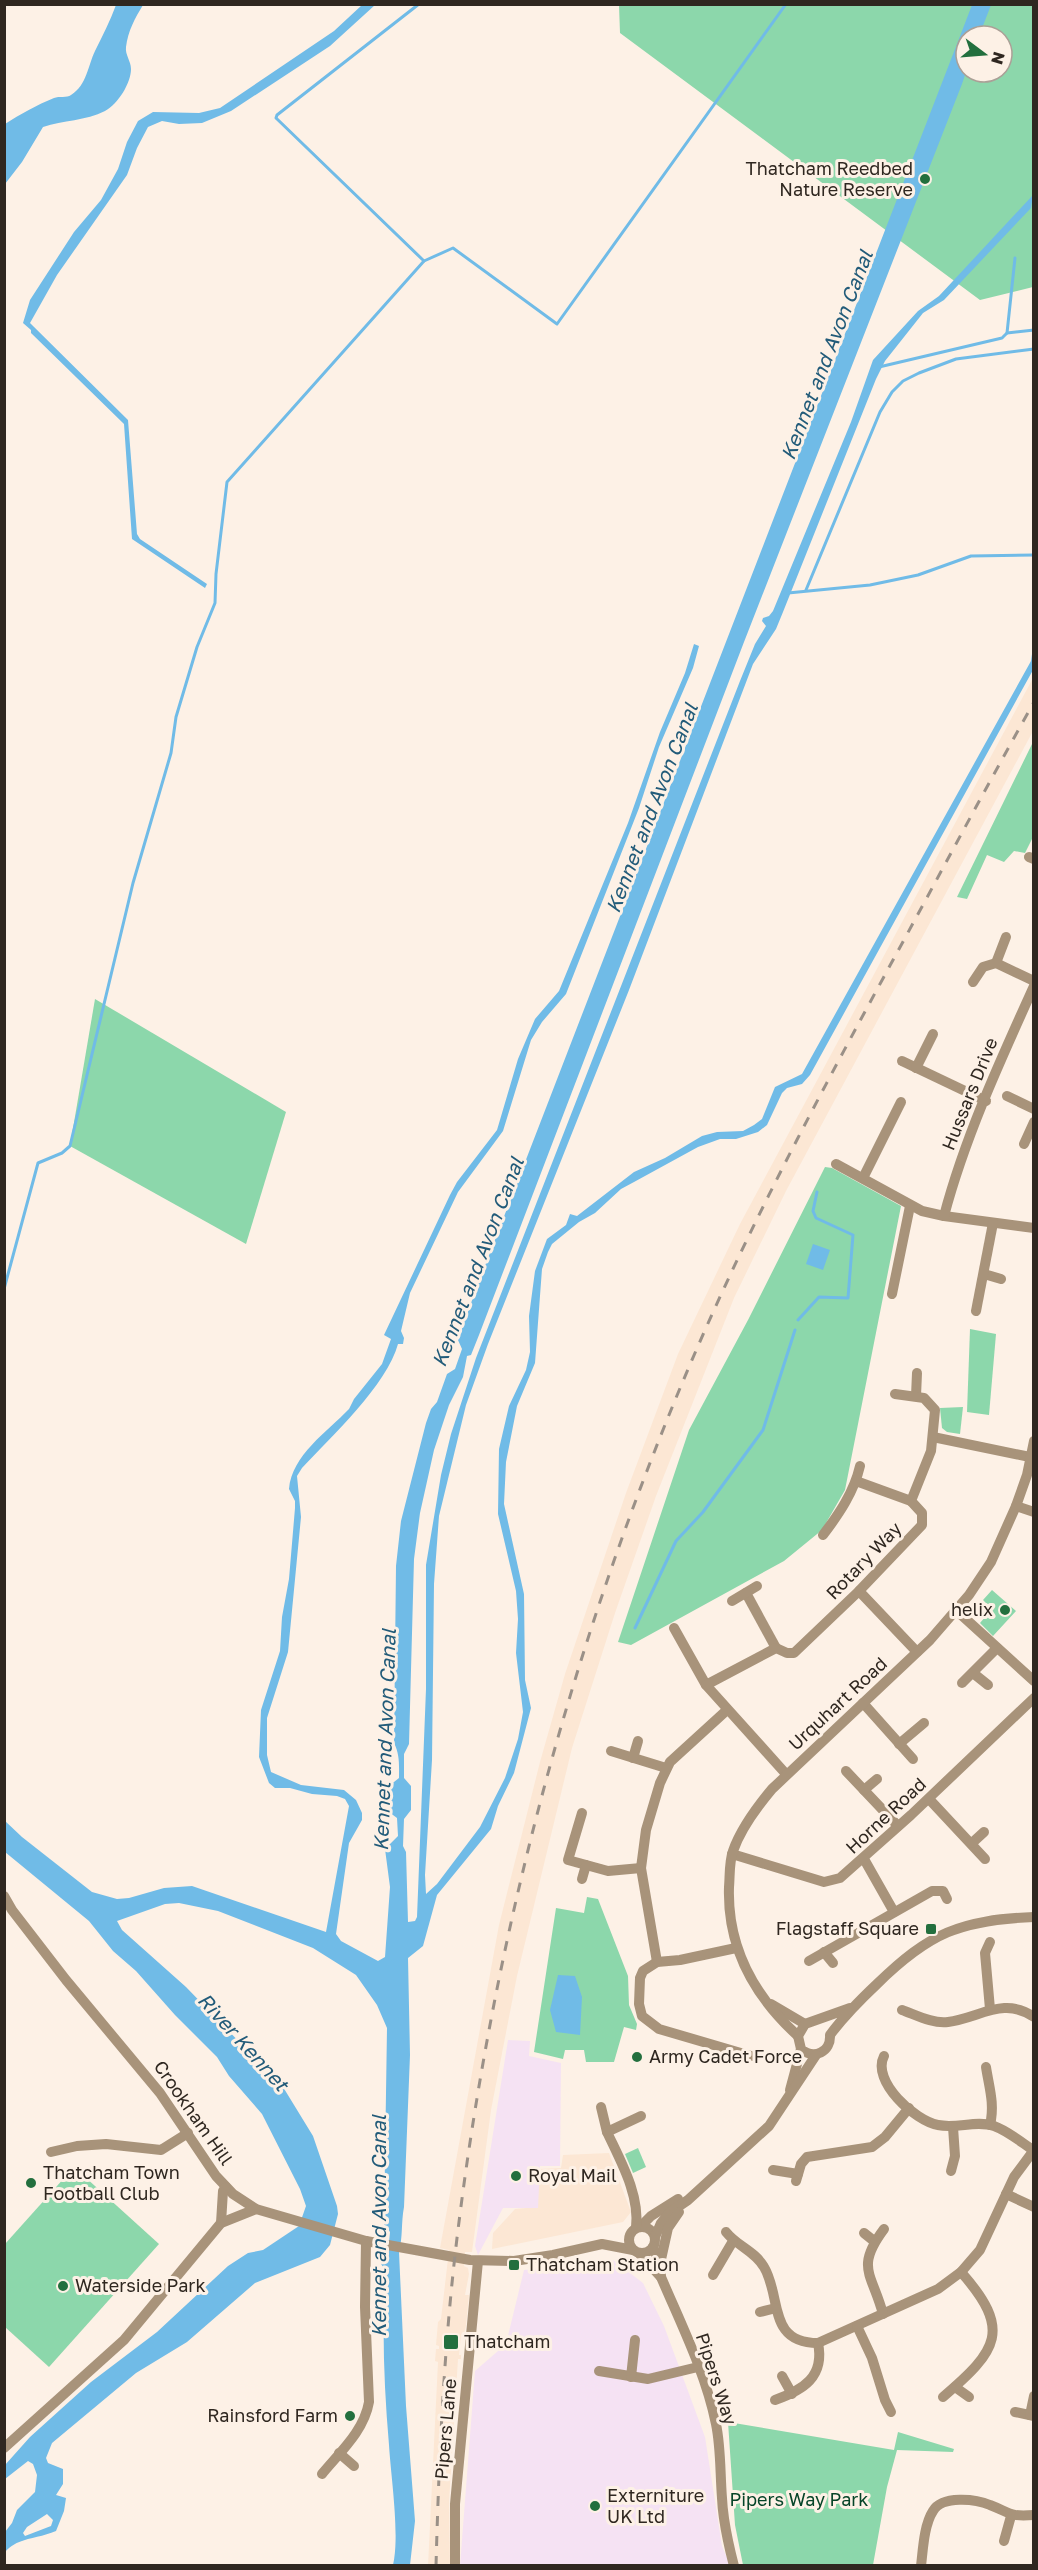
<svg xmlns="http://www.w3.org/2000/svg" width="1038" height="2570" font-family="'Golos Text',sans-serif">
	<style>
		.built { fill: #fce7d4 }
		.industrial { fill: #f5e2f3 }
		.green { fill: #8cd7ab; fill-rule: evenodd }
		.water { fill: #70bbe7; fill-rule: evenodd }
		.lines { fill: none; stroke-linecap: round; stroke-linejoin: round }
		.stream { stroke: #70bbe7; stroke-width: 3 }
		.minor { stroke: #a8937a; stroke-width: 10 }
		.rail { stroke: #9a9087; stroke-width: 3; stroke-dasharray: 10 10; stroke-linecap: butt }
		.poi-dot { fill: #236f3e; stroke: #fdf1e6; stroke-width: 2 }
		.labels { text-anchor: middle; stroke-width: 6; stroke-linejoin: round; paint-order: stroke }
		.poi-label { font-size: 18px; fill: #2f2720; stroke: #fdf1e6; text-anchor: start }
		.street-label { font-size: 18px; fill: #2f2720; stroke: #fdf1e6 }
		.park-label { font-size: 18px; fill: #064428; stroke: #fdf1e6 }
		.water-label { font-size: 20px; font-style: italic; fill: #225b79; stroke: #fdf1e6 }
	</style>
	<rect width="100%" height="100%" fill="#fdf1e6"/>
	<g class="built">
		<path d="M1033,678V731L786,1191L734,1298L656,1496L615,1613L572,1748L517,1976L491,2110L472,2252H465L464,2266L468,2268L469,2274L465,2295H469L466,2326L464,2334L461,2335L459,2355H461V2359H458L449,2502L450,2565L428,2566L438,2362L435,2361L436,2349H439V2346L436,2345L438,2322L441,2319L449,2250L440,2248L499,1925L540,1762L565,1674L626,1493L678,1354L740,1224Z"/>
		<path d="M609,2153L631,2212L623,2222L492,2249L493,2233L515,2209L538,2207V2169L561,2168L563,2155Z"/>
	</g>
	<g class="industrial">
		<path d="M508,2040L530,2041L529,2056L561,2063L560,2166H540L538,2208H503L478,2255L475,2246Z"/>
		<path d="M613,2260L643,2283L664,2326L705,2437L722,2546L730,2565L460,2566L475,2371L506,2344L524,2270Z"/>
	</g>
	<g class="green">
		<path d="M619,5H1033V287L980,300L620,33ZM966,36H1002V72H966Z"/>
		<path d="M1033,742V837L1025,853L1014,851L1004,862L987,855L967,899L957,897Z"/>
		<path d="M95,999L286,1112L246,1244L70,1146Z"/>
		<path d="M825,1167L832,1168L901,1206L845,1490L822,1530L784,1561L631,1645L618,1642L689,1430L748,1320Z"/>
		<path d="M970,1329L996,1334L989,1415L967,1412Z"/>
		<path d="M963,1407L960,1434L947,1432L942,1428L940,1408Z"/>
		<path d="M992,1590L1016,1611L993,1636L980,1623L992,1609L983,1600Z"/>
		<path d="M587,1897L598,1899L628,1976L629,2005L637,2024L636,2030L624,2027L614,2062H586L584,2050H565L563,2059L534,2052L556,1908L584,1913Z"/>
		<path d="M638,2148L646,2167L633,2173L625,2154Z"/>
		<path d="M74,2167L159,2244L49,2367L5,2327V2244Z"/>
		<path d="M728,2422L894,2450L898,2432L954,2449L953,2452L897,2450L887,2487L873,2565H743L735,2525Z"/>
	</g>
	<g class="water">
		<path d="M116,5H143C135,18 128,31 126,47C125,55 131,61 131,69C131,83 118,104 105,111C86,121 63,120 43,127L22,162L5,184V124C20,114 37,105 54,98C59,96 67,98 71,95C87,85 88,65 95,51C103,35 110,21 116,5Z"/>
		<path d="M362,5H375L330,46L231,111L202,123L179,124L162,121L148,127L137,148L127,175L57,275L30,323L128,420L137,534L140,539L207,584L205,588L132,539L124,424L31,333V330L23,323L30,300L74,232L101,200L118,169L127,142L138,121L153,112L199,113L220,108L334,31Z"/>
		<path d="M972,5H991L979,36H966V72L962,84L744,642L479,1335L471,1355L467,1356L463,1377L449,1405L434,1450L420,1513L414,1559L409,1744L404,1754V1778L411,1786V1810L404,1819L403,1846L406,1852L408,1922L415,1921L417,1917L426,1689V1565L441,1475L451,1434L476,1358L740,681L755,644L766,626L762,621L763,618L769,616L773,611L851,422L873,360L918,311L939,296L1033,195L1031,208L944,300L923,313L885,361L876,379L783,612L776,629L753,664L629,990L488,1344L466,1405L439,1516L434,1584L432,1760L425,1875L426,1894L437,1884L480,1827L505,1778L518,1739L523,1712L516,1653L518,1619L516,1591L498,1514L499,1449L509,1406L526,1370L530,1352L529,1316L535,1271L547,1239L566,1225L570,1214L577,1216L634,1172L665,1158L702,1136L717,1132L743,1131L754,1125L762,1119L775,1087L802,1074L1031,661L1033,647V670L810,1075L802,1084L787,1088L782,1093L767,1125L758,1132L736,1139H720L698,1147L634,1182L621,1189L595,1213L579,1222L552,1244L548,1252L542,1269L535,1363L517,1406L506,1462L504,1504L524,1594L525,1680L531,1708L514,1773L498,1806L491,1829L437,1895L423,1946L408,1958L410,2055L404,2207C401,2223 403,2236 399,2252L406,2406L415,2521L410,2565H393C400,2535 391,2478 389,2445C384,2387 382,2333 385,2274L381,2263L388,2252L390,2232L384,2224L387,2028L377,2005L356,1975L313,1948L218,1911L179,1903L165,1904L117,1921L122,1930L186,1987L283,2087L313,2136L337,2206L338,2214L330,2245L320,2257L255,2283L187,2342L136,2373L52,2443L46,2458L48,2463L63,2469V2484L56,2495L66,2498L64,2511L56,2531C38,2539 18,2537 5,2552V2532L12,2523L17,2510L35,2492L37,2475L33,2464L28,2461L5,2479V2465L30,2437L91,2382L157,2332L228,2266L248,2253L263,2250L299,2226L306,2206L300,2189L262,2114L229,2076L217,2057L175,2015L136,1971L113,1951L89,1921L5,1852L4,1820L22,1837L92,1892L117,1899L129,1898L164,1888L192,1886L326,1932L349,1806L345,1799L337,1796L312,1794L290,1788H275L269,1783L259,1757L261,1710L280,1651L282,1617L289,1579L295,1508V1501L289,1489C292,1455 327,1432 349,1409L354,1399L382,1364L391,1339L384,1335L450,1195L457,1182L497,1130L518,1059L535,1019L559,991L628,823L660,732L685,673L694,644L699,646L693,668L659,747L639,808L566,994L542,1022L531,1040L503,1131L458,1192L410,1293L401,1331L404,1338L403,1344H398C387,1385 331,1437 302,1468L297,1476L301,1517L288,1652L267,1718V1755L271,1772L301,1785L344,1790L356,1800L362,1813V1820L349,1843L336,1934L341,1941L378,1961L385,1957L390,1887L385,1849L398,1836L397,1818L389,1812V1786L399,1778C399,1765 400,1755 394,1743L396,1566L401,1521L426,1423L431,1409L437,1402L447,1374L455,1369L462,1349L458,1340L476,1289ZM47,2514L53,2520L51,2526L25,2536L23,2533L27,2527Z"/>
		<path d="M813,1244L830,1250L823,1270L806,1264Z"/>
		<path d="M558,1975L575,1976L582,1997L580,2035L556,2032L550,2010Z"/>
	</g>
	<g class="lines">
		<g class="stream">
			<path d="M419,4L277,115L276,118L424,261"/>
			<path d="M1007,333L1034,330"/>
			<path d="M879,367L1002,338L1007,333L1015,258"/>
			<path d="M806,590L880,412L892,392L903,381L919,373L956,359L1034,349"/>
			<path d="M788,593L870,585L918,575L971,556L1034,555"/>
			<path d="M4,1289L38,1163L62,1153L70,1146L133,883L171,753L176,717L197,647L215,603L216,574L227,482L424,261L453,248L557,324L786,4"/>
			<path d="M798,1320L819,1297L848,1298L853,1235L816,1218L813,1211L817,1192"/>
			<path d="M635,1628L676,1541L703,1512L763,1430L795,1330"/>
		</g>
		<g class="minor">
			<path d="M1029,857L1034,859"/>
			<path d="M996,963L1006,937"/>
			<path d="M973,982L983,967L996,963L1034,981"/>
			<path d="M902,1061L986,1101"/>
			<path d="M916,1068L933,1034"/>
			<path d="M1007,1096L1034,1109"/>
			<path d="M1024,1144L1034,1122"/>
			<path d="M836,1164L922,1211L944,1216L1034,1228"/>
			<path d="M863,1178L901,1102"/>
			<path d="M944,1216C965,1137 1000,1061 1034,986"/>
			<path d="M984,1274L1001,1279"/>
			<path d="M892,1294L910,1206"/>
			<path d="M976,1311L993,1223"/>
			<path d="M916,1396L917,1373"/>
			<path d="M933,1437L1030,1457"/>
			<path d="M856,1481L911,1501"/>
			<path d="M1016,1506L1034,1512"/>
			<path d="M823,1535C839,1514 854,1492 860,1466"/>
			<path d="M859,1591L917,1652"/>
			<path d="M746,1593L776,1648"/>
			<path d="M732,1601L757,1586"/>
			<path d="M957,1611L1034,1681"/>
			<path d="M674,1628L706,1685L786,1774"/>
			<path d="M973,1673L988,1685"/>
			<path d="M962,1683L997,1648"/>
			<path d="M706,1685L776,1648L787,1653H794L859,1591L922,1525V1513L911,1501L931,1451L935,1410L924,1398L895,1394"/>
			<path d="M863,1703L913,1759"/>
			<path d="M899,1744L924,1723"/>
			<path d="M611,1751L666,1768"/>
			<path d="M633,1758L638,1741"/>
			<path d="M846,1771L898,1826"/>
			<path d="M864,1790L877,1779"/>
			<path d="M929,1799L985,1859"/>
			<path d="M582,1813L568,1860L608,1871L641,1868"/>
			<path d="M972,1843L984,1832"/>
			<path d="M732,1854L824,1882L840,1878L911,1815L1034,1698"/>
			<path d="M864,1859L894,1912"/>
			<path d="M582,1879L586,1865"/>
			<path d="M4,1896L12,1910L66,1980L160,2093L216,2176L233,2194L256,2209L366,2241L470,2260L514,2261L553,2255L602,2244L633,2250"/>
			<path d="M990,1942L985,1953L990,2009"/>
			<path d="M736,1948L680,1960L657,1962L643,1971L640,1978L639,2004L642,2016L659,2029L751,2056"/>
			<path d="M824,1952L833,1963"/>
			<path d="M809,1961L932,1891H943L947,1899"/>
			<path d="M657,1962L641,1868L646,1830L660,1783L670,1762L727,1710"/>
			<path d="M771,2004L805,2024"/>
			<path d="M850,2008L805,2024L798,2036L801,2049C814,2060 831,2052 830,2035C844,2016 860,2000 877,1984C929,1933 960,1920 1034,1917"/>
			<path d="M902,2010C916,2015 933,2024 948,2022C979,2018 1004,1996 1034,2017"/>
			<path d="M798,2036C754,1996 727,1947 729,1887C730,1876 729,1862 733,1851C741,1828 757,1807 772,1789L930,1640L969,1595L991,1562L1016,1506L1027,1475L1034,1441"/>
			<path d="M884,2056C871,2081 915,2121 938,2125C957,2129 976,2120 994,2126C1008,2131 1021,2142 1033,2150"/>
			<path d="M986,2067C989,2087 995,2104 990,2125"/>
			<path d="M790,2090L801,2049"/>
			<path d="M601,2107L607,2132"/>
			<path d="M51,2152L77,2146L106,2144L161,2150L188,2133"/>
			<path d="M773,2170L798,2174"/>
			<path d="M951,2171L955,2156L953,2127"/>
			<path d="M796,2181L801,2164L807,2157L872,2147L885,2137L909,2108"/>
			<path d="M1006,2194L1034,2207"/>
			<path d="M221,2223L223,2191L226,2187"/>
			<circle cx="642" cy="2240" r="13"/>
			<path d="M640,2227L651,2216L678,2199"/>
			<path d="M636,2228C640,2195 621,2162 607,2132L641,2116"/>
			<path d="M726,2232C737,2246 755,2251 764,2267C782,2297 767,2343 818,2343L938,2289L961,2272L980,2250L1014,2177L1034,2150"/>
			<path d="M864,2233L874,2241"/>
			<path d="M655,2237L661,2223L669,2213L688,2200L769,2126L816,2055"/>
			<path d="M653,2247L660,2264L661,2277C681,2324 706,2374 716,2424C721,2448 720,2473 722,2498C723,2521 728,2543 734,2566"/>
			<path d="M639,2253L661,2277"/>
			<path d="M660,2264L668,2228L679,2212"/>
			<path d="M713,2275L733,2241"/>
			<path d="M760,2312L776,2308"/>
			<path d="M883,2314C872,2273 855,2268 884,2229"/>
			<path d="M857,2326L872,2358L885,2400L891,2412"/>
			<path d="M599,2371L648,2379L698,2367"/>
			<path d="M782,2376L792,2394"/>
			<path d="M631,2377L635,2340"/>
			<path d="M955,2387L969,2397"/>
			<path d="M943,2397C998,2350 1012,2330 961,2272"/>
			<path d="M775,2400C803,2390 825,2377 818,2343"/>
			<path d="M1015,2412L1034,2416"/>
			<path d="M1030,2415L1034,2396"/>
			<path d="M4,2448L124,2340L221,2223L256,2209"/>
			<path d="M339,2453L354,2466"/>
			<path d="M322,2474C340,2452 364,2431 369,2402L365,2307L366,2241"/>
			<path d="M1004,2541L1011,2516"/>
			<path d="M455,2566V2504L478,2261"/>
			<path d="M921,2566C923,2549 924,2525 933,2511C942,2495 976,2499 990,2505C1011,2513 1009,2517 1034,2515"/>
		</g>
		<path class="rail" d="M436,2566C439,2456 444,2346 457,2238C494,1932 575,1629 698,1346C759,1206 832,1072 905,938C948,859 990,780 1034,702"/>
	</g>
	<g class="poi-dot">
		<circle cx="925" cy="179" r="6"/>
		<circle cx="1005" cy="1610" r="6"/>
		<rect x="925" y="1923" width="12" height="12" rx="3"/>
		<circle cx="637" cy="2057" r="6"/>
		<circle cx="516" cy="2176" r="6"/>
		<circle cx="31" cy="2183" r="6"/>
		<rect x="508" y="2259" width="12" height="12" rx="3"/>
		<circle cx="63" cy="2286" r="6"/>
		<rect x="443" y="2334" width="16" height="16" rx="3"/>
		<circle cx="350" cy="2416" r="6"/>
		<circle cx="595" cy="2506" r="6"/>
	</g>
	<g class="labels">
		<g class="poi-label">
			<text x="913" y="175" text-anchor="end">Thatcham Reedbed<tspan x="913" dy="21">Nature Reserve</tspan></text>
			<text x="993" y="1616" text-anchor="end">helix</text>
			<text x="919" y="1935" text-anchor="end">Flagstaff Square</text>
			<text x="649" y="2063">Army Cadet Force</text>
			<text x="43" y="2179">Thatcham Town<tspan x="43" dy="21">Football Club</tspan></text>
			<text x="528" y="2182">Royal Mail</text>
			<text x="526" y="2271">Thatcham Station</text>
			<text x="75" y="2292">Waterside Park</text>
			<text x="464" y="2348">Thatcham</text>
			<text x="338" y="2422" text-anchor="end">Rainsford Farm</text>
			<text x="607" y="2502">Externiture<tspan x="607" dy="21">UK Ltd</tspan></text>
		</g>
		<g class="street-label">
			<text transform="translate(970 1094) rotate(-68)" y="6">Hussars Drive</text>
			<text transform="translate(864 1561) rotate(-46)" y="6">Rotary Way</text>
			<text transform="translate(838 1704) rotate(-43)" y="6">Urquhart Road</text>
			<text transform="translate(886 1816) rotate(-43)" y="6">Horne Road</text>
			<text transform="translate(193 2113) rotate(55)" y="6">Crookham Hill</text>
			<text transform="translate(716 2379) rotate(72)" y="6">Pipers Way</text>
			<text transform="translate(446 2429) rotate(-85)" y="6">Pipers Lane</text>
		</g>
		<g class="park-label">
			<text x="799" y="2506">Pipers Way Park</text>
		</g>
		<g class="water-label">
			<text transform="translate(827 355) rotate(-69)" y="7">Kennet and Avon Canal</text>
			<text transform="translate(652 808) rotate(-69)" y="7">Kennet and Avon Canal</text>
			<text transform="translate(478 1262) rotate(-69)" y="7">Kennet and Avon Canal</text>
			<text transform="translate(385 1740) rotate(-88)" y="7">Kennet and Avon Canal</text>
			<text transform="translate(243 2042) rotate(48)" y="7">River Kennet</text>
			<text transform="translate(379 2226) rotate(-90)" y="7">Kennet and Avon Canal</text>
		</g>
	</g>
	<rect width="1038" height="2570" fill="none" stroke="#2f2720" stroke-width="12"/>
	<g transform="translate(984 54) rotate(106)"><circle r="28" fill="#fdf1e6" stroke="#aba097" stroke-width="1.5"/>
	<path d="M0-4.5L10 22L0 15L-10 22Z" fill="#236f3e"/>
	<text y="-9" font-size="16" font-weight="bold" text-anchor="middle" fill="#2f2720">N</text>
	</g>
</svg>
